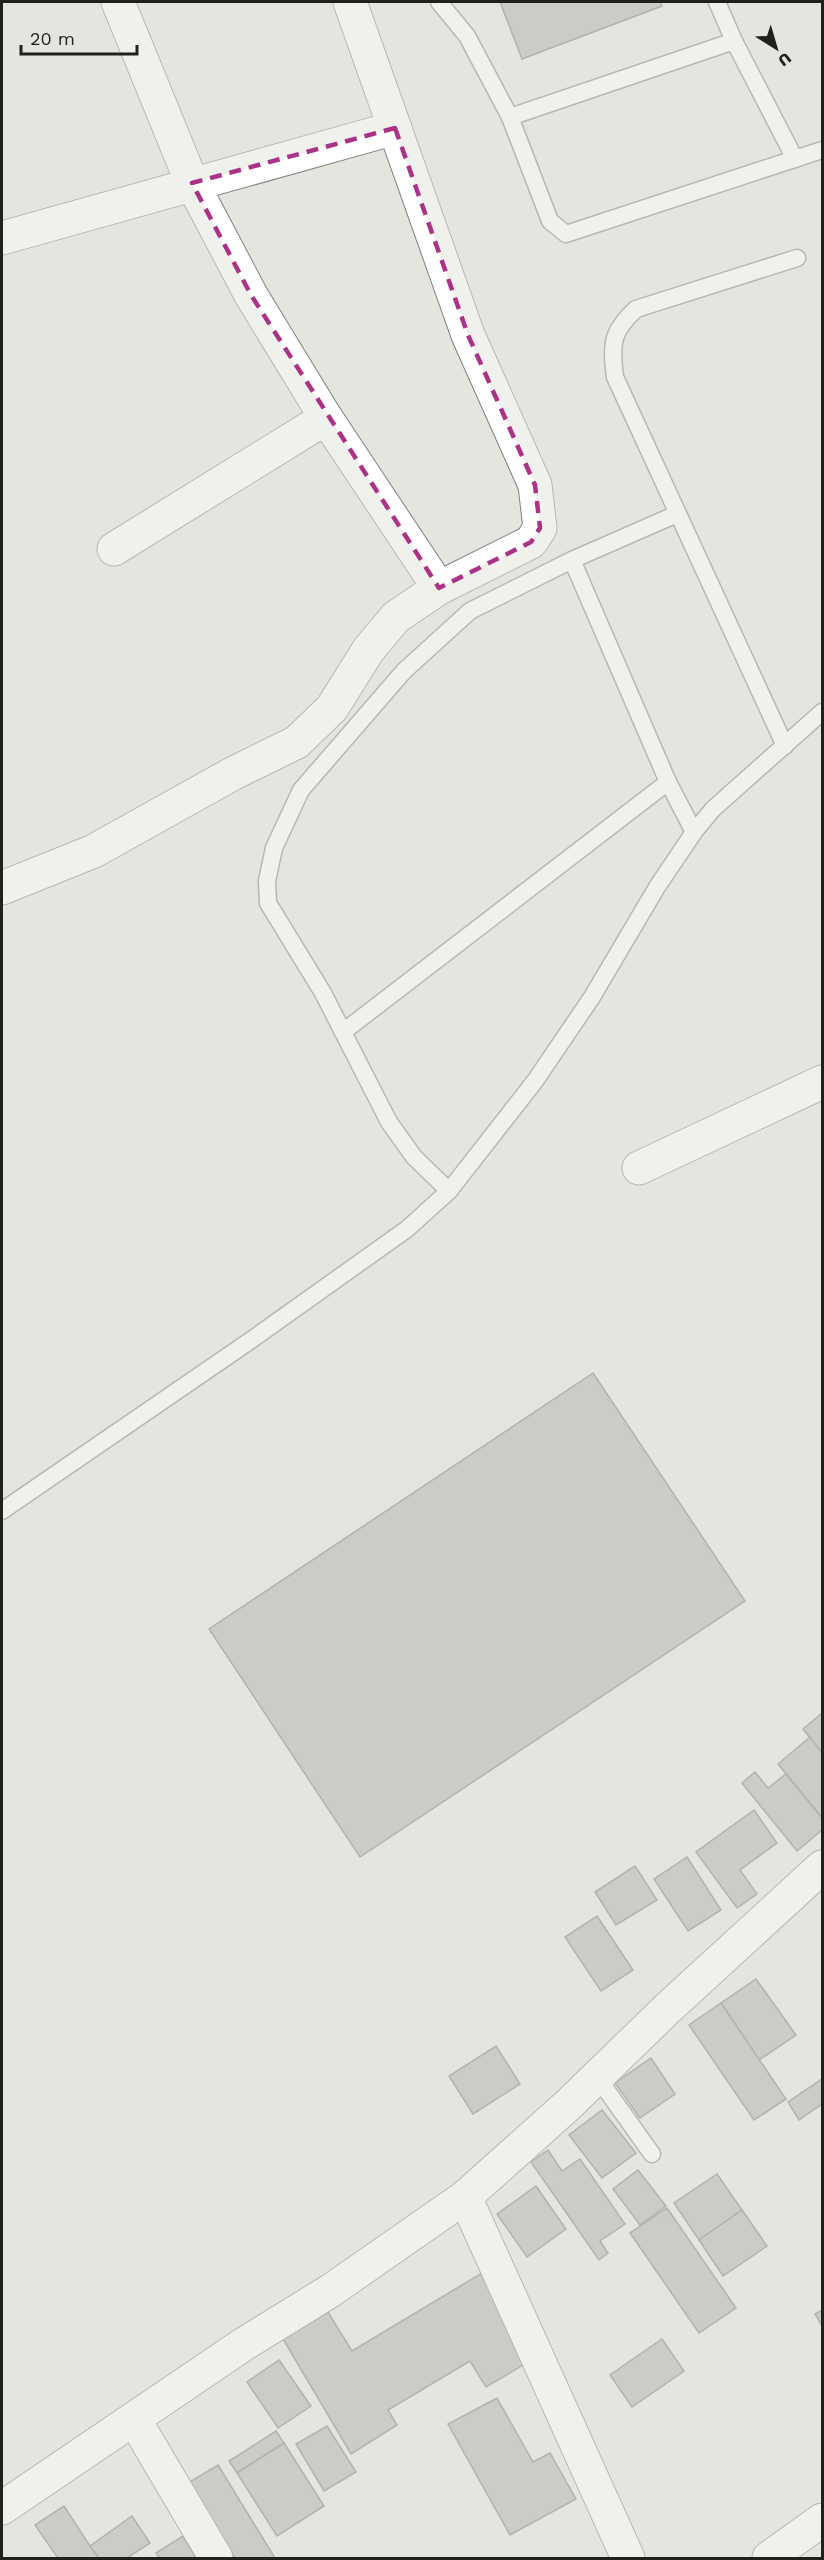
<svg xmlns="http://www.w3.org/2000/svg" width="824" height="2560" font-family="'Work Sans',sans-serif">
	<style>
		.building { fill: #abada8; stroke: #747671; stroke-width: 1.5 }
		.lines { fill: none; stroke-linecap: round; stroke-linejoin: round }
		.lane-casing { stroke: #7f817c; stroke-width: 19 }
		.street-casing { stroke: #7f817c; stroke-width: 35 }
		.secondary-casing { stroke: #7f817c; stroke-width: 35 }
		.lane { stroke: #fff; stroke-width: 16 }
		.street { stroke: #fff; stroke-width: 33 }
		.secondary { stroke: #fff; stroke-width: 33 }
		.marked { fill: none; stroke: #ab3287; stroke-width: 4.5; stroke-dasharray: 12 8; stroke-linejoin: round }
	</style>
	<rect width="100%" height="100%" fill="#e3e5df"/>
	<g class="building">
		<path d="M500,2H660L662,6L522,59Z"/>
		<path d="M593,1373L745,1601L360,1857L209,1629Z"/>
		<path d="M822,1713V1753L803,1729Z"/>
		<path d="M810,1737L822,1753V1818L778,1764Z"/>
		<path d="M755,1772L768,1788L786,1774L822,1818V1830L797,1851L742,1783Z"/>
		<path d="M754,1810L777,1843L740,1870L757,1894L737,1908L696,1852Z"/>
		<path d="M687,1857L721,1910L688,1931L654,1879Z"/>
		<path d="M635,1866L657,1900L616,1925L595,1892Z"/>
		<path d="M597,1916L633,1970L601,1991L565,1937Z"/>
		<path d="M756,1979L796,2035L759,2060L721,2003Z"/>
		<path d="M721,2003L786,2099L754,2120L689,2025Z"/>
		<path d="M496,2046L520,2084L473,2114L449,2076Z"/>
		<path d="M651,2058L675,2094L640,2118L615,2083Z"/>
		<path d="M822,2079V2104L799,2120L788,2102Z"/>
		<path d="M602,2110L636,2153L602,2178L569,2135Z"/>
		<path d="M548,2150L562,2171L580,2159L625,2224L600,2241L608,2253L599,2260L531,2162Z"/>
		<path d="M638,2170L666,2206L640,2225L613,2189Z"/>
		<path d="M717,2174L742,2210L699,2240L674,2203Z"/>
		<path d="M536,2186L566,2229L527,2257L497,2214Z"/>
		<path d="M667,2208L736,2308L699,2333L630,2233Z"/>
		<path d="M742,2210L767,2246L723,2276L699,2240Z"/>
		<path d="M487,2270L530,2361L486,2387L470,2361L388,2410L397,2425L351,2454L283,2339L328,2312L352,2351Z"/>
		<path d="M822,2310V2326L815,2314Z"/>
		<path d="M662,2339L684,2371L632,2407L610,2375Z"/>
		<path d="M279,2360L311,2406L278,2428L247,2382Z"/>
		<path d="M497,2398L533,2462L550,2453L576,2499L510,2535L448,2424Z"/>
		<path d="M327,2426L356,2472L324,2491L296,2444Z"/>
		<path d="M276,2431L284,2443L237,2473L229,2461Z"/>
		<path d="M284,2443L324,2506L277,2536L237,2473Z"/>
		<path d="M218,2465L275,2558H235L188,2483Z"/>
		<path d="M64,2506L90,2546L99,2558H58L35,2525Z"/>
		<path d="M132,2516L150,2543L127,2558H99L90,2546Z"/>
		<path d="M183,2536L196,2558H160L156,2553Z"/>
	</g>
	<g class="lines">
		<defs>
			<g id="lane">
				<path d="M439,2L467,36L510,117L550,221L566,234L822,150"/>
				<path d="M734,41L795,159"/>
				<path d="M510,117L734,41L717,2"/>
				<path d="M572,560L668,782L694,832"/>
				<path d="M785,746L615,377C611,344 611,332 636,309L797,258"/>
				<path d="M343,1032L668,782"/>
				<path d="M449,1191L414,1157L389,1122L323,993L268,903L267,881L274,848L301,790L404,671L470,611L572,560L677,514"/>
				<path d="M2,1511L254,1338L407,1229L449,1191L535,1081L592,997L657,887L694,832L713,809L822,712"/>
				<path d="M597,2077L652,2154"/>
			</g>
			<g id="street">
				<path d="M118,2L192,183L251,295L326,418L439,588"/>
				<path d="M2,238L395,128"/>
				<path d="M114,549L326,418"/>
				<path d="M2,888L94,851L232,774L297,742L332,708L369,649L396,617L439,588L531,542L540,528L535,485L468,335L350,2"/>
				<path d="M639,1168L822,1082"/>
				<path d="M465,2197L628,2558"/>
				<path d="M134,2419L216,2558"/>
				<path d="M769,2558L822,2520"/>
			</g>
			<path id="secondary" d="M2,2508L244,2344L330,2291L465,2197L568,2105L667,2009L822,1867"/>
		</defs>
		<use href="#lane" class="lane-casing"/>
		<use href="#street" class="street-casing"/>
		<use href="#secondary" class="secondary-casing"/>
		<use href="#lane" class="lane"/>
		<use href="#street" class="street"/>
		<use href="#secondary" class="secondary"/>
	</g>
	<path d="M0 0H824V2560H0ZM395,128L468,335L535,485L540,528L531,542L439,588L251,295L192,183Z" fill="#e3e5df" fill-opacity=".55" fill-rule="evenodd"/>
	<path class="marked" d="M395,128L468,335L535,485L540,528L531,542L439,588L251,295L192,183Z"/>
	<rect width="824" height="2560" fill="none" stroke="#20211f" stroke-width="6"/>
	<g transform="translate(776 48) rotate(143)" stroke="#e3e5df" stroke-width="4.5" paint-order="stroke">
	<path d="M0-4.5L10 22L0 15L-10 22Z" fill="#20211f"/>
	<text y="-9" font-size="16" font-weight="bold" text-anchor="middle" fill="#20211f">U</text>
	</g>
	<path d="M21 45v9h116v-9" fill="none" stroke="#20211f" stroke-width="3"/>
	<text x="30" y="45" font-size="18" fill="#20211f" stroke="#e3e5df" stroke-width="4.5" paint-order="stroke">20 m</text>
</svg>
